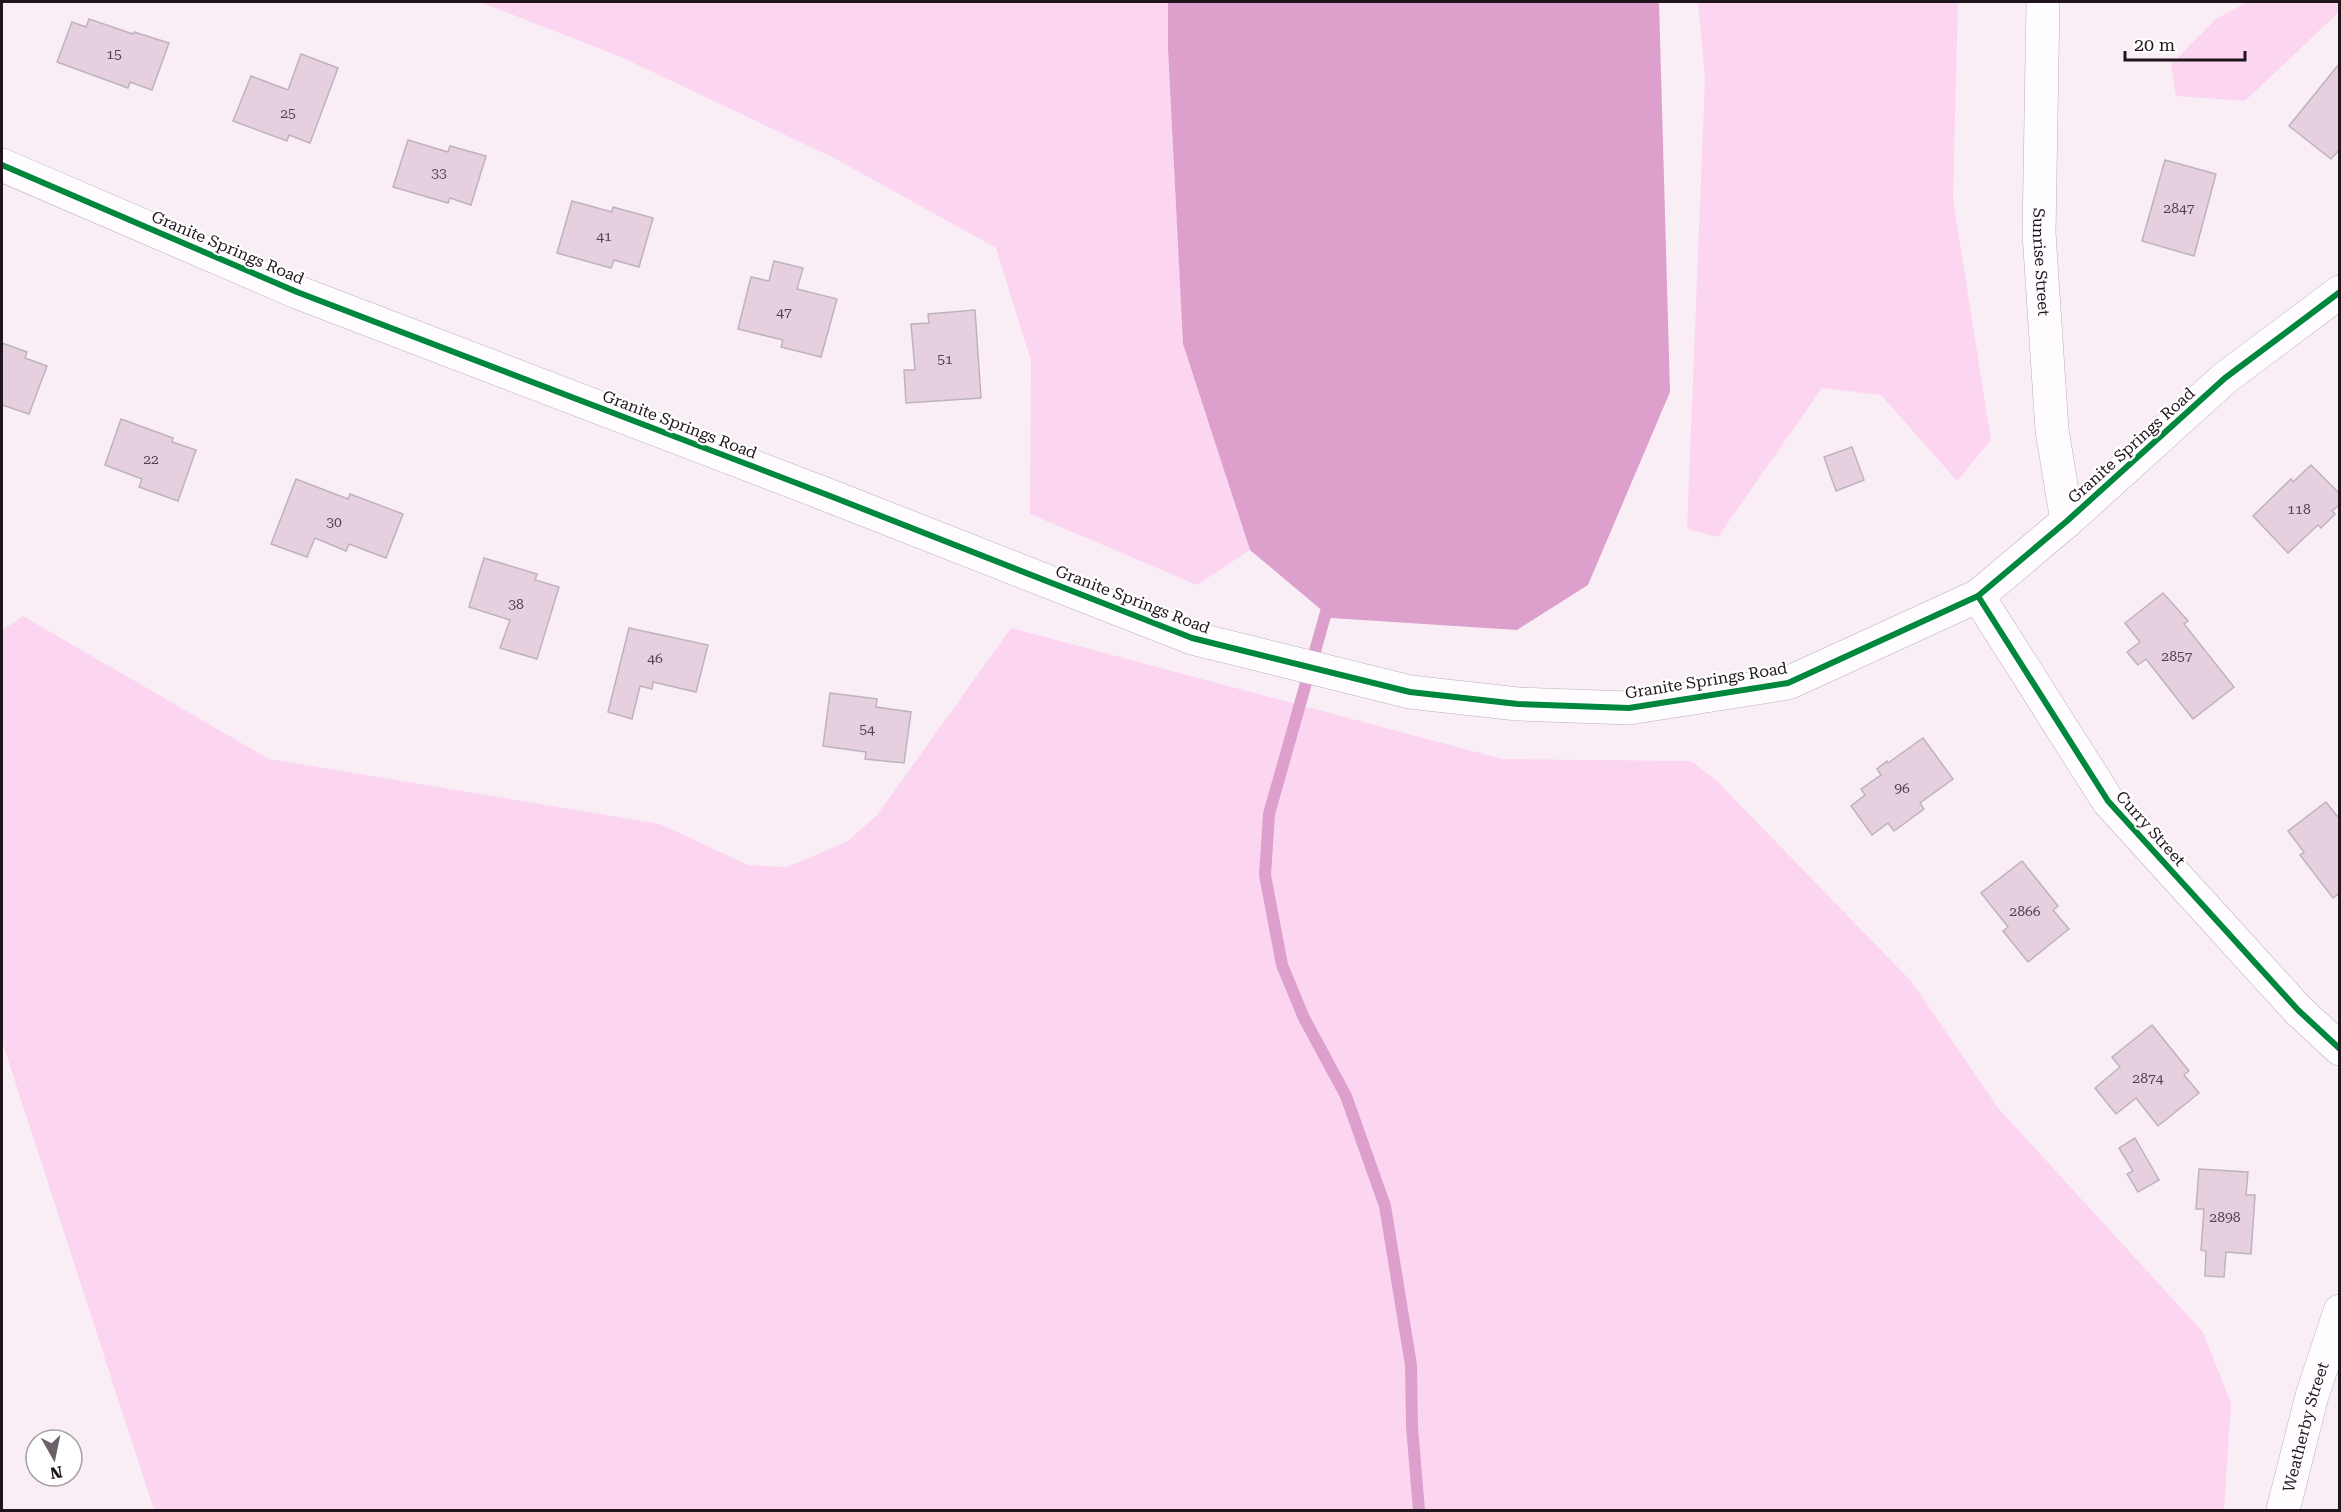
<svg xmlns="http://www.w3.org/2000/svg" width="2341" height="1512" font-family="'Roboto Serif',serif">
	<style>
		.green { fill: #fcd6f1 }
		.water { fill: #dda0cd }
		.lines { fill: none; stroke-linecap: round; stroke-linejoin: round }
		.stream { stroke: #dda0cd; stroke-width: 12 }
		.building { fill: #e6d0e0; stroke: #bfb3bb; stroke-width: 1.5 }
		.minor-casing { stroke: #bbb0b7; stroke-width: 34 }
		.minor { stroke: #fefcfe; stroke-width: 33 }
		.cycleway-casing { stroke: #fff; stroke-width: 10 }
		.cycleway { stroke: #00873e; stroke-width: 6 }
		.labels { text-anchor: middle; stroke-width: 4.5; stroke-linejoin: round; paint-order: stroke }
		.number-label { font-size: 14px; fill: #52434e }
		.street-label { font-size: 16px; fill: #20141d; stroke: #fff }
	</style>
	<rect width="100%" height="100%" fill="#faeef6"/>
	<g class="green">
		<path d="M480,2H1168V49L1183,344L1250,550L1197,585L1030,514L1031,361L996,248L836,159L621,57Z"/>
		<path d="M1698,2H1958L1953,199L1991,440L1957,481L1881,395L1822,388L1718,537L1687,529L1705,78Z"/>
		<path d="M2247,2H2339V12L2245,101L2176,96L2171,64L2216,19Z"/>
		<path d="M23,616L269,759L660,824L748,865L787,867L848,841L877,815L1011,628L1502,759L1691,761L1715,779L1911,981L1999,1109L2203,1332L2231,1403L2224,1510H154L2,1041V630Z"/>
	</g>
	<path class="water" d="M1168,2H1659L1670,392L1588,585L1517,630L1331,618L1250,550L1183,344L1168,49Z"/>
	<g class="lines">
		<path class="stream" d="M1330,598L1269,814L1265,875L1282,965L1304,1018L1346,1096L1385,1206L1411,1365L1412,1427L1419,1510"/>
	</g>
	<g class="building">
		<path d="M89,19L133,34L134,32L169,43L152,90L130,82L128,88L57,62L72,22L86,27Z"/>
		<path d="M301,54L338,68L310,143L289,135L287,141L233,121L251,76L288,90Z"/>
		<path d="M2339,64L2340,149L2331,159L2289,126Z"/>
		<path d="M408,140L448,152L450,146L486,156L471,205L450,198L448,203L393,187Z"/>
		<path d="M2165,160L2216,174L2194,256L2142,241Z"/>
		<path d="M572,201L612,212L613,207L653,218L639,267L614,260L611,268L557,253Z"/>
		<path d="M774,261L803,268L797,289L837,299L821,357L781,347L783,340L738,329L751,277L769,281Z"/>
		<path d="M975,310L981,398L906,403L904,370H915L911,324L929,323L928,314Z"/>
		<path d="M2,343L27,352L25,358L47,366L29,414L2,405Z"/>
		<path d="M121,419L173,438L172,442L196,450L178,501L139,487L142,479L105,465Z"/>
		<path d="M1852,447L1864,480L1836,491L1824,457Z"/>
		<path d="M2311,465L2340,494V504L2332,511L2335,514L2321,528L2318,525L2288,553L2253,516L2291,479L2293,482Z"/>
		<path d="M296,479L348,499L350,494L403,514L386,558L349,544L346,551L315,538L307,557L271,544Z"/>
		<path d="M484,558L537,574L535,580L559,587L537,659L500,648L510,620L469,607Z"/>
		<path d="M2163,593L2188,621L2184,624L2234,687L2193,719L2146,659L2138,665L2127,652L2140,642L2125,623Z"/>
		<path d="M629,628L708,645L696,692L653,682L652,689L640,686L632,719L608,712Z"/>
		<path d="M830,693L877,699L876,707L911,712L904,763L865,759L866,752L823,746Z"/>
		<path d="M1923,738L1953,779L1920,803L1924,809L1894,831L1888,823L1872,835L1851,806L1865,795L1861,789L1881,775L1877,769L1887,761L1888,763Z"/>
		<path d="M2326,802L2337,816L2340,815V893L2333,898L2300,855L2304,852L2288,831Z"/>
		<path d="M2022,861L2058,906L2053,910L2069,929L2028,962L2003,931L2008,927L1981,893Z"/>
		<path d="M2152,1025L2189,1071L2184,1075L2199,1093L2158,1126L2136,1098L2116,1114L2095,1088L2120,1067L2112,1057Z"/>
		<path d="M2135,1138L2159,1180L2138,1192L2127,1174L2133,1171L2119,1148Z"/>
		<path d="M2199,1169L2248,1172L2246,1195H2255L2251,1254L2226,1252L2224,1277L2205,1276L2206,1251L2201,1250L2204,1209H2196Z"/>
	</g>
	<g class="lines">
		<defs>
			<g id="minor">
				<path id="s1" d="M2043,2L2039,233L2052,430L2067,521"/>
				<path d="M2,165L297,292L825,494L1192,638L1410,692L1518,704L1629,708L1788,683L1978,596L2067,521L2225,378L2340,292"/>
				<path d="M1978,596L2108,801L2298,1010L2340,1049"/>
				<path id="s2" d="M2283,1510L2312,1396L2340,1311"/>
			</g>
		</defs>
		<use href="#minor" class="minor-casing"/>
		<use href="#minor" class="minor"/>
		<defs>
			<g id="cycleway">
				<path d="M2,165L297,292L825,494L1192,638L1410,692L1518,704L1629,708L1788,683L1978,596L2067,521L2225,378L2340,292"/>
				<path d="M1978,596L2108,801L2298,1010L2340,1049"/>
			</g>
		</defs>
		<use href="#cycleway" class="cycleway-casing"/>
		<use href="#cycleway" class="cycleway"/>
	</g>
	<g class="labels">
		<g class="number-label">
			<text x="114" y="59">15</text>
			<text x="288" y="118">25</text>
			<text x="439" y="178">33</text>
			<text x="2179" y="213">2847</text>
			<text x="604" y="241">41</text>
			<text x="784" y="317">47</text>
			<text x="945" y="364">51</text>
			<text x="151" y="464">22</text>
			<text x="2299" y="514">118</text>
			<text x="334" y="527">30</text>
			<text x="516" y="609">38</text>
			<text x="2177" y="661">2857</text>
			<text x="655" y="663">46</text>
			<text x="867" y="734">54</text>
			<text x="1902" y="793">96</text>
			<text x="2025" y="916">2866</text>
			<text x="2148" y="1083">2874</text>
			<text x="2225" y="1222">2898</text>
		</g>
		<g class="street-label">
			<text transform="translate(228 247) rotate(23)" y="6">Granite Springs Road</text>
			<text dy="6" stroke="none"><textPath href="#s1" startOffset="260">Sunrise Street</textPath></text>
			<text transform="translate(680 424) rotate(21)" y="6">Granite Springs Road</text>
			<text transform="translate(2131 445) rotate(-42)" y="6">Granite Springs Road</text>
			<text transform="translate(1133 599) rotate(21)" y="6">Granite Springs Road</text>
			<text transform="translate(1706 680) rotate(-9)" y="6">Granite Springs Road</text>
			<text transform="translate(2151 828) rotate(48)" y="6">Curry Street</text>
			<text dy="6" stroke="none"><textPath href="#s2" startOffset="86">Weatherby Street</textPath></text>
		</g>
	</g>
	<rect width="2341" height="1512" fill="none" stroke="#20141d" stroke-width="6"/>
	<g transform="translate(54 1458) rotate(171)"><circle r="28" fill="#ffffff" stroke="#a6a1a5" stroke-width="1.5"/>
	<path d="M0-4.5L10 22L0 15L-10 22Z" fill="#6c6069"/>
	<text y="-9" font-size="16" font-weight="bold" text-anchor="middle" fill="#20141d">N</text>
	</g>
	<path d="M2125 51v9h120v-9" fill="none" stroke="#20141d" stroke-width="3"/>
	<text x="2134" y="51" font-size="18" fill="#20141d" stroke="#ffffff" stroke-width="4.5" paint-order="stroke">20 m</text>
</svg>
